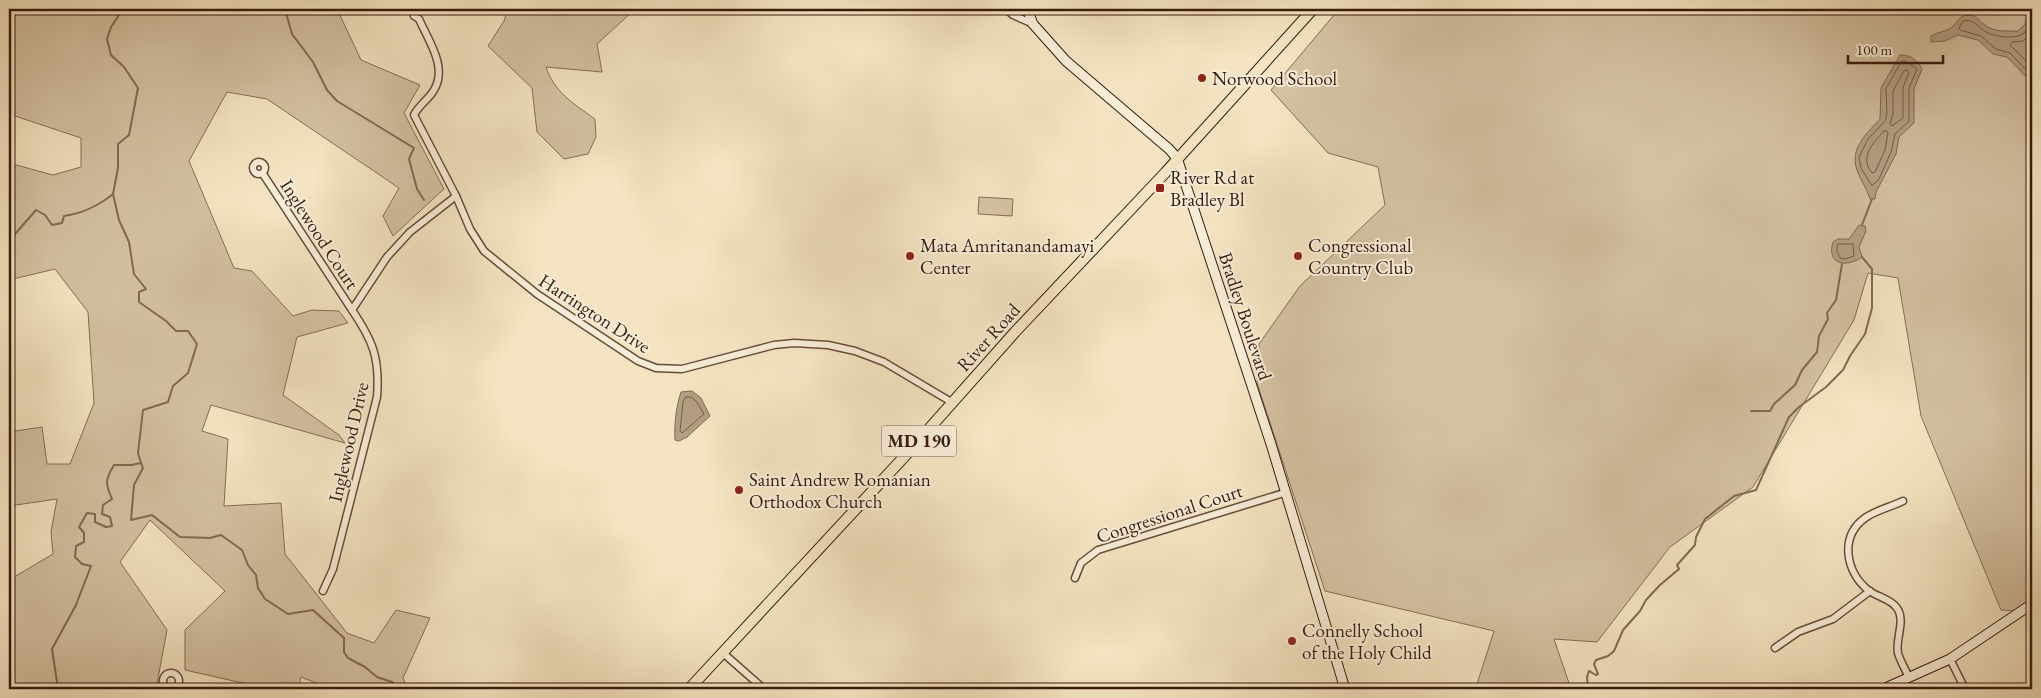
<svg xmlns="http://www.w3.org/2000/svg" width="2041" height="698" font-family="'EB Garamond',serif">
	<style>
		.green { fill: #d4c1a2; stroke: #866d58 }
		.water { fill: #b49f84; stroke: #836954 }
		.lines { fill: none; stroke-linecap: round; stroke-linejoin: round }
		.shore { stroke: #765c48; stroke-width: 1 }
		.stream { stroke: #836954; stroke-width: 2 }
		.minor-casing { stroke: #684c3a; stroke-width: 9 }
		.secondary-casing { stroke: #39190d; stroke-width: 11 }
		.primary-casing { stroke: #39190d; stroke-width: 12 }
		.minor { stroke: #f8edd7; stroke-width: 6 }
		.secondary { stroke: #f8edd7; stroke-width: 9 }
		.primary { stroke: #f4e4c1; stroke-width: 10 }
		.poi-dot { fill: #8f2418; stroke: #f8edd7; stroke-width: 2 }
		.labels { text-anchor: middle; stroke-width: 4; stroke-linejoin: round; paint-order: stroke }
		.shield { fill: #f8edd7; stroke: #72594a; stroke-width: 1 }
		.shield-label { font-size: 18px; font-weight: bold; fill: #39190d }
		.poi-label { font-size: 19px; fill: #39190d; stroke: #f8edd7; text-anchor: start }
		.street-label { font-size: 19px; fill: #39190d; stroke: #f8edd7 }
	</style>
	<rect width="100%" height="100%" fill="#f4e4c1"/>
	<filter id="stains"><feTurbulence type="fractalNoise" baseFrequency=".004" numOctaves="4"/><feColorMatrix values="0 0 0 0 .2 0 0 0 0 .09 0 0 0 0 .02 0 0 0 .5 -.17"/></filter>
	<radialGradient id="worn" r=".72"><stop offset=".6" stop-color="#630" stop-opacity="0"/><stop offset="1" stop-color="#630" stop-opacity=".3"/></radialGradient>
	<g class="green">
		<path d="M9,9H340L338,11L361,60L420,85L404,113L444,189L393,236L383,216L399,188L267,99L227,92L189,161L234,268L252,271L293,316L312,310L339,311L348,323L297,337L283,395L339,435L345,443L211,405L202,431L228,439L224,506L281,503L285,554L347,633L374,643L396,610L430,618L403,678L408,689H331L301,677L298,689H269L185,670V630L225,591L150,520L120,562L167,630L156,689H9L12,674L9,673V580L53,554L51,532L57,499L9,506V432L42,427L47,464H70L94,403L88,312L55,269L9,280V163L53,175L81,167V138L9,114Z"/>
		<path d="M508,9H647L633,11L597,44L602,72L546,67C554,92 574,104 595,119L596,137L588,154L564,159L537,132L532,88L488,46L504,21Z"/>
		<path d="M1339,9H1857L1868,11L1875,9H2032V601L2016,611L2001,610L1921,416L1898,278L1868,273L1854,320L1753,487L1670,547L1597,642L1554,639L1571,689H1487L1477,684L1494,631L1325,591L1257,383L1259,344L1300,286L1385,205L1378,167L1328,153L1271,90Z"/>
		<path d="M979,197L1013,199L1012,216L978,214Z"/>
	</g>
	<g class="water">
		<path d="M2029,9H2032V83L2007,57L1993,54L1978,40L1958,35L1945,41L1931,42V36C1937,32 1946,32 1952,27C1958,22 1958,16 1967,15C1978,14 1981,25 1990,28C1999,32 2008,31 2018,31L2025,24Z"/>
		<path d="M1900,55C1909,54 1919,61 1922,69L1914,89V123L1899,137L1896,154L1876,192L1875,199H1870C1867,188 1860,180 1857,170C1849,149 1867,133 1880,119L1881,88Z"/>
		<path d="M1859,225L1865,226L1866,231L1859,247L1862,257C1847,268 1826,265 1833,242L1838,239H1849Z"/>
		<path d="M692,391L701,398L710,416L687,437L679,441L675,440C674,425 676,407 681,392Z"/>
	</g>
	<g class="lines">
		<g class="shore">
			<path d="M2032,19C2030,24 2029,29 2024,33C2016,40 1995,37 1986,32C1977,27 1974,18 1963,21L1959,28L1960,30L1981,36L1996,49L2010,53L2032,76"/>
			<path d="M2032,33L2023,41L2012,42L2010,45L2032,67"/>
			<path d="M1902,61H1905L1917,69L1909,88V121L1895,134L1891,152L1879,179L1872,186L1861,168L1859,157L1868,139L1885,121L1887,113L1886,89Z"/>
			<path d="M1907,70L1909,73L1903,87V118L1892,126L1890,124L1893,114V91L1904,71Z"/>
			<path d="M1884,131H1887L1888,133L1885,150L1875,172L1872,173C1859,157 1873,143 1884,131Z"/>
			<path d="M1838,244H1853L1854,256L1845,259L1840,258L1837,251Z"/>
			<path d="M686,397H691L697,402L704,414L682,433L680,431L683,402Z"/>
		</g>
		<g class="stream">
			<path d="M285,9L292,34L313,62L327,90L337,101L414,148L409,159L417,189L424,200"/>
			<path d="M1862,225L1872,199"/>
			<path d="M9,241L36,210L45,215L52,225L62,223L64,216C84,213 98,206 113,194"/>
			<path d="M1751,411H1770L1774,404L1795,385L1802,370L1817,352L1819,336L1828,319L1827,313L1836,300L1842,264"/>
			<path d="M141,463L143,468L134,485L131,520L152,515L180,537L210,538L221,535L242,550L248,565L256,575L258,588L265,599L288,614L313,610L344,638V652L348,658L365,667L377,677L392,682L399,689"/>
			<path d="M58,689L52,649L76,605L91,566L82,564L75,557L76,546L84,542V533L79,527L87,513L95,514V522L106,527L112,526L110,517L102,514L103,505L112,499C105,483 105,480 114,465H131L141,463L138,453L143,410L168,402L173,386L188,373L197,344L188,331H176L166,321L139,302V292L146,289L134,274L129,242L119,220L113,194L118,168V144L129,135L138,88L124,67L111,55L107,39L111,27L123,9"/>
			<path d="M1588,689L1587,677L1589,671L1596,675L1598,674L1594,664L1596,660L1608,656L1614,651L1623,630L1640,611L1646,600L1660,585L1679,569L1677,565L1695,545L1696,537L1705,519L1734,496L1756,490L1789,417L1799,407L1826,387L1843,370L1850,356L1865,334L1872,308V269L1862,257"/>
		</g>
		<defs>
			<g id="minor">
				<path d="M1006,9L1013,15L1033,24"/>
				<path d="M414,16L419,19C428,40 448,67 434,90C429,99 419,105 414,115L456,196L470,229L484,251L537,294L638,361L656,368L682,369L774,345L794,343L828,345L855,351L884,362L953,403"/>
				<circle cx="259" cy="168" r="6"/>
				<path d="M263,174L352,310"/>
				<path d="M1903,501C1891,507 1876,510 1865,518C1839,537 1846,572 1868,590C1877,597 1891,599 1897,608C1906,621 1895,639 1898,653C1900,661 1906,670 1909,678"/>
				<path d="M1075,578L1081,563L1098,550L1284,493"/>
				<path d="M323,591L333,569L377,397C380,358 373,341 352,310L387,257L410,232L456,196"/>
				<path d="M1775,648L1798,632L1833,619L1870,591"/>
				<path d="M723,653L764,689"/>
				<path d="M1950,659L1965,689"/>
				<circle cx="171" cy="681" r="8"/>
			</g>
			<g id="secondary">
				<path d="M1027,9L1033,24L1066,61L1169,149L1177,158L1271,444L1345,689"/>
				<path d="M1883,689L1950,659L2032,604"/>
			</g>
			<path id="primary" d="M689,689L904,457L1015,332L1165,173L1313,9"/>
		</defs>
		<use href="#minor" class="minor-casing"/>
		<use href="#secondary" class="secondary-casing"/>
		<use href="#primary" class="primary-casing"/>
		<use href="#minor" class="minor"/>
		<use href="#secondary" class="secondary"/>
		<use href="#primary" class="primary"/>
	</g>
	<g class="poi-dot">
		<circle cx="1202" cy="78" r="5"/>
		<rect x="1155" y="183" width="10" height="10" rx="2.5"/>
		<circle cx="910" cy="256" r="5"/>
		<circle cx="1298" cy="256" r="5"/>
		<circle cx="739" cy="490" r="5"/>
		<circle cx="1292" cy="641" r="5"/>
	</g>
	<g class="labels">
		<rect class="shield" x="881.5" y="425.5" width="75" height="31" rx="4"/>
		<g class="shield-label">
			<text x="919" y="447">MD 190</text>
		</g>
		<g class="poi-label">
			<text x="1212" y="85">Norwood School</text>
			<text x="1170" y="184">River Rd at<tspan x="1170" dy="22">Bradley Bl</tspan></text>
			<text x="920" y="252">Mata Amritanandamayi<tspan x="920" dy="22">Center</tspan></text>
			<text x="1308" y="252">Congressional<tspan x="1308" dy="22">Country Club</tspan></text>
			<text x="749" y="486">Saint Andrew Romanian<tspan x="749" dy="22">Orthodox Church</tspan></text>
			<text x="1302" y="637">Connelly School<tspan x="1302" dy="22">of the Holy Child</tspan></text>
		</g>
		<g class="street-label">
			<text transform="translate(320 234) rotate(57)" y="7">Inglewood Court</text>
			<text transform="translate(595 313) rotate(33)" y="7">Harrington Drive</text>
			<text transform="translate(1246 316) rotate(72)" y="7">Bradley Boulevard</text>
			<text transform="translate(988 337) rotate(-48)" y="7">River Road</text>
			<text transform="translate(348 442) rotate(-77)" y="7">Inglewood Drive</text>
			<text transform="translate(1169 513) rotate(-18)" y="7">Congressional Court</text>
		</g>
	</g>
	<rect width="2041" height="698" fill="none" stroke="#f4e4c1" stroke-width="30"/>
	<rect x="10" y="10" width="2021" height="678" fill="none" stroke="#39190d" stroke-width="2.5"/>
	<rect x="15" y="15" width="2011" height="668" fill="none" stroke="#39190d"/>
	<path d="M1848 55v8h95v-8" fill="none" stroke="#39190d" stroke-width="2.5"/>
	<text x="1856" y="55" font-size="15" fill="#39190d" stroke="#f8edd7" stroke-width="4" paint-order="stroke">100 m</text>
	<rect width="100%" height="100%" filter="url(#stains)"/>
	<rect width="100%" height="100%" fill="url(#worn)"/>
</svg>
